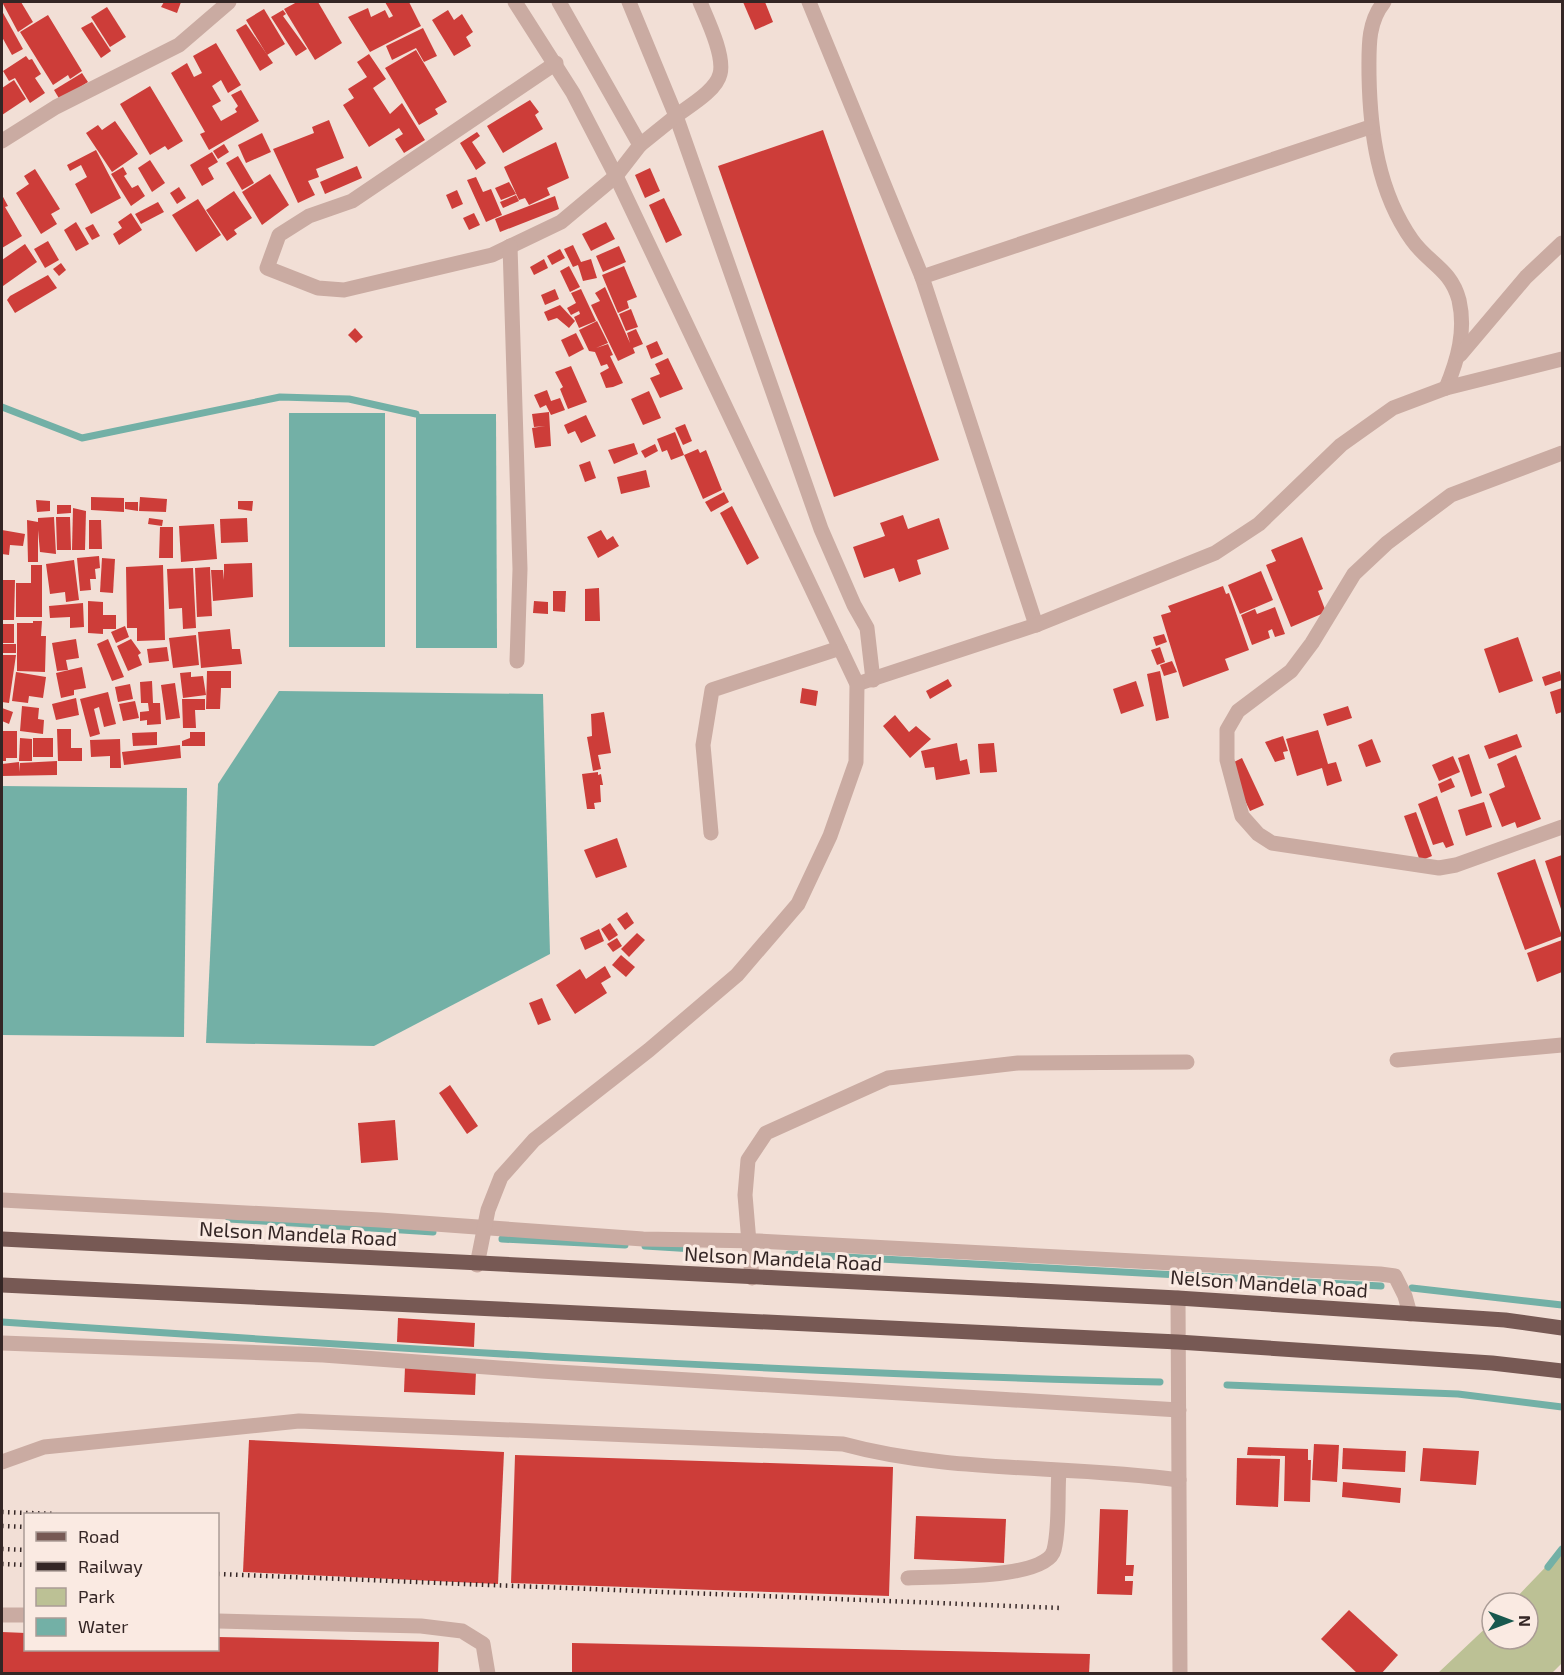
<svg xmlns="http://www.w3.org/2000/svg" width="1564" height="1675" font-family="'Exo 2',sans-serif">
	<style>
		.green { fill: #bcc195 }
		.water { fill: #73b0a6 }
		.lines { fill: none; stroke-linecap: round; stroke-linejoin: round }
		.stream { stroke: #73b0a6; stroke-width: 7 }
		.building { fill: #cd3d39 }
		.minor { stroke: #caaba2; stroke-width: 15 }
		.major { stroke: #775954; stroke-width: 15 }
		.rail { stroke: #342625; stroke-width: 4.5; stroke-dasharray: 1.5 4.5; stroke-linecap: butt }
		.labels { text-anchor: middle; stroke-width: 6; stroke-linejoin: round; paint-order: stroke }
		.street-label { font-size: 20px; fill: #342625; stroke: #faeae2 }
	</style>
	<rect width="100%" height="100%" fill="#f2dfd6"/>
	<path class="green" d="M1562,1550V1663L1552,1673H1438L1492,1622V1639H1528V1603H1511Z"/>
	<g class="water">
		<rect x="289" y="413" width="96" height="234"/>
		<path d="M416,414H496L497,648H416Z"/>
		<path d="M279,691L543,694L550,954L374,1046L206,1043L218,784Z"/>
		<path d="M2,786L187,788L184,1037L2,1035Z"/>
	</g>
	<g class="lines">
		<g class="stream">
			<path d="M2,407L82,438L280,397L349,399L416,414"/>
			<path d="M229,1219L433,1232"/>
			<path d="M502,1239L625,1245"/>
			<path d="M645,1246L694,1249"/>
			<path d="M789,1254L1381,1286"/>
			<path d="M1412,1288L1562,1305"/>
			<path d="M2,1322C387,1348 774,1373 1160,1382"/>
			<path d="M1227,1385L1458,1394L1562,1407"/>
			<path d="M1548,1567L1562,1549"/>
		</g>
	</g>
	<g class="building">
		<path d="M2,2H21L33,22L18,32Z"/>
		<path d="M164,2H181L177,13L161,7Z"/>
		<path d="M297,2H318L342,43L315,60L284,9Z"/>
		<path d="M385,2H409L421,26L370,52L348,17L368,8L371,17L385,10L389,18L393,16Z"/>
		<path d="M743,2H765L773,22L755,30Z"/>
		<path d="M107,7L126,37L110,47L91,17Z"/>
		<path d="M264,9L285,44L267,55L246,20Z"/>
		<path d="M283,10L286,14L283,16L307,49L296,56L271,17Z"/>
		<path d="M448,10L454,20L462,14L473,32L466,37L471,46L454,56L432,20Z"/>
		<path d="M2,11L23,49L12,55L2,37Z"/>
		<path d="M48,15L82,71L70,79L68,75L53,85L20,32Z"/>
		<path d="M92,22L111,51L101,58L81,28Z"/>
		<path d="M246,24L273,63L260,71L236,30Z"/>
		<path d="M423,28L437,56L424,62L416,48L392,60L386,46Z"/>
		<path d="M216,43L241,85L228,93L221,80L212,86L221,101L212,106L221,121L237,112L235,109L238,106L231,95L241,90L259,121L209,150L200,134L205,132L171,73L187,63L194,77L202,73L193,56Z"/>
		<path d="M416,50L447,102L435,109L438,114L419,125L385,68Z"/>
		<path d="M369,54L386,79L373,88L390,114L402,103L425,140L404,153L395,139L403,134L399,128L369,147L343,105L354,98L348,89L367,77L357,62Z"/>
		<path d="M26,56L29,60L32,59L41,74L35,78L45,93L30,103L15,78L9,81L3,71Z"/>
		<path d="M82,73L88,82L60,100L54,90Z"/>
		<path d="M14,80L26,99L2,115V88Z"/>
		<path d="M150,86L183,141L168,150L165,146L150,155L120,104Z"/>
		<path d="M530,100L539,112L535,115L543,129L503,153L487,126Z"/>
		<path d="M329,120L344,158L316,169L319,177L308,181L315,195L298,203L273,149L314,133L312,127Z"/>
		<path d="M115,121L138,154L112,172L86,133L98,125L102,130Z"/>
		<path d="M823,130L939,460L834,497L718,166Z"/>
		<path d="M477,132L480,136L472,142L486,163L476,170L460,143Z"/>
		<path d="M262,133L271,152L246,163L238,145Z"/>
		<path d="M556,142L569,178L547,188L550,195L529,205L525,198L519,200L504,167Z"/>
		<path d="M224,144L229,152L218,159L213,151Z"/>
		<path d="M96,150L121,198L91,214L75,184L87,177L81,165L70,171L67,165Z"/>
		<path d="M212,152L218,162L208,168L214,179L202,186L190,165Z"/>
		<path d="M238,156L254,183L242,190L226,163Z"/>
		<path d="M150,160L165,183L152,192L138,168Z"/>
		<path d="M357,166L362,178L325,194L320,182Z"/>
		<path d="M123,167L127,174L124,176L132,188L138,185L145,196L131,206L111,174Z"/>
		<path d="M650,168L660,191L645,198L635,175Z"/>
		<path d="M35,169L60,209L51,214L57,224L41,234L16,193L29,184L24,176Z"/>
		<path d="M270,174L289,205L262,225L242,192Z"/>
		<path d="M476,177L483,192L491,189L502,215L486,222L467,180Z"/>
		<path d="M509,182L516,194L501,200L495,188Z"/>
		<path d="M179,187L186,198L177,204L170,193Z"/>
		<path d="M457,190L463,204L452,209L446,195Z"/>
		<path d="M234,191L252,218L234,230L237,234L227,241L206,210Z"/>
		<path d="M2,195L8,206L5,207L22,236L2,248Z"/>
		<path d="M516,195L519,201L503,208L500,202Z"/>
		<path d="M555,196L559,209L500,232L495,219Z"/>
		<path d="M664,198L682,235L666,243L649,205Z"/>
		<path d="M198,199L221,235L196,252L172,215Z"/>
		<path d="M158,202L164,212L141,224L135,214Z"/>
		<path d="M131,213L142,230L119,245L113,234L122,228L118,222Z"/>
		<path d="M474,213L480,225L469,230L463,218Z"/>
		<path d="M76,222L89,244L76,251L64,230Z"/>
		<path d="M606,222L615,239L591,251L582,234Z"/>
		<path d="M93,224L100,236L92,240L85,228Z"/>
		<path d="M48,241L59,260L45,268L34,249Z"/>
		<path d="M25,244L37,262L3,286L2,260Z"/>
		<path d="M573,245L581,262L591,259L597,278L583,281L578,265L573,267L564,249Z"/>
		<path d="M619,246L626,262L603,272L596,256Z"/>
		<path d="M560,249L565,258L552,265L547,256Z"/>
		<path d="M544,259L548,268L534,275L530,267Z"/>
		<path d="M61,263L66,270L59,276L53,269Z"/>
		<path d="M569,266L580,287L570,292L560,271Z"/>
		<path d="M624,266L637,297L627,301L629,308L618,313L602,275Z"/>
		<path d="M48,275L57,288L15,313L7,300L10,296Z"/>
		<path d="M605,287L630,343L627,333L636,329L643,344L633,348L635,353L618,361L591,305L600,301L595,293Z"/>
		<path d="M555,289L559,299L545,305L541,295Z"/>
		<path d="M581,289L596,321L579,328L574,317L580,314L579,311L571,315L567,308L576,303L571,293Z"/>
		<path d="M560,305L575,321L569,328L557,318L548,321L544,312Z"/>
		<path d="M631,309L638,327L626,331L619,314Z"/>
		<path d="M597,321L608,343L596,348L608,344L613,355L610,356L623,383L613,387L606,388L600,373L609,368L607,364L601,366L595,352L589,351L579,330Z"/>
		<path d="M355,328L363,337L356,343L348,335Z"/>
		<path d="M576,333L584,349L569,357L561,340Z"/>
		<path d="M657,341L663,354L651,359L646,346Z"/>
		<path d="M668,358L683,389L660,398L650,378L660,374L655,364Z"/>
		<path d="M571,366L587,402L568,409L560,389L563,387L555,372Z"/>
		<path d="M547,390L551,401L560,398L565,410L551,415L546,405L540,408L534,395Z"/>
		<path d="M649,391L661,418L643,425L631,399Z"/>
		<path d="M549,412L551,446L535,448L532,428L545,426L534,427L532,414Z"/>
		<path d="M586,415L596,436L581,443L575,431L568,434L564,425Z"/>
		<path d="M685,424L692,441L683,445L675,428Z"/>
		<path d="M675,432L684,455L671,460L667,450L662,452L657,439Z"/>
		<path d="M634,443L638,454L614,464L608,450Z"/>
		<path d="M655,444L658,451L645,458L641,451Z"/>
		<path d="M698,449L700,453L706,450L722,490L703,499L684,455Z"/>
		<path d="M590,461L596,478L585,482L579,465Z"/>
		<path d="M646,470L650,487L621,494L617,477Z"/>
		<path d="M724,492L729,502L711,512L705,502Z"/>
		<path d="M91,497L124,498V512L91,510Z"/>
		<path d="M140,497L167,499L166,512L139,511Z"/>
		<path d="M36,500L50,501V511L37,512Z"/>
		<path d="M238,501H253L252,511L238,509Z"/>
		<path d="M125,502H138V511L125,509Z"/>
		<path d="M57,505H71V513L57,514Z"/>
		<path d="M732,506L759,558L747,565L720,513Z"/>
		<path d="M73,508L86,511L85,550H72Z"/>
		<path d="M903,515L908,529L939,518L949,549L917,560L921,574L899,582L894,568L864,578L853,547L885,536L880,523Z"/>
		<path d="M54,517L56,554L40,552L38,530V562H28L27,520L38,522V518Z"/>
		<path d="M56,517H70L71,550H57Z"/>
		<path d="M149,518L163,520L162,526L148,524Z"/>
		<path d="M247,518L248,542L221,543L220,519Z"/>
		<path d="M89,520H101L102,549H89Z"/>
		<path d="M214,524L217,559L181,562L179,526Z"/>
		<path d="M160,527H173V558H159Z"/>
		<path d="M2,530L25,534L23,546L10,545L9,555L2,554Z"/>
		<path d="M601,530L607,540L613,536L619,546L598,558L587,537Z"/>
		<path d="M1302,537L1323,589L1318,591L1326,612L1291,627L1266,565L1276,561L1271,550Z"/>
		<path d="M99,556L100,568L95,569L96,579H90L91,590L80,591L77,558Z"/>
		<path d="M102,558L115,559L113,593L100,592Z"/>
		<path d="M74,560L79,600L66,602L65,592L50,594L46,564Z"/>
		<path d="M252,563L253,597L213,601L211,570H223L224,580V564Z"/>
		<path d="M31,565H42V617H16V583H31Z"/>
		<path d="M163,565L165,640L137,641V628H127L126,567Z"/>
		<path d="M210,567L212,616L197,617L195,568Z"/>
		<path d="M193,568L196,628L183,629L182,608L169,609L167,569Z"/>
		<path d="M1261,571L1273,600L1240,614L1228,585Z"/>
		<path d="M2,580H15L14,620H2Z"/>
		<path d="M1223,586L1226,594L1229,593L1249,650L1225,659L1229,670L1183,687L1161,615L1171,612L1168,606Z"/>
		<path d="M599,588L600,621H585V589Z"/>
		<path d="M553,591H566L565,612L553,611Z"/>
		<path d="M88,601L103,602V615H116V629H103V634L88,633Z"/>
		<path d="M534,601L548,602V614L533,613Z"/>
		<path d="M83,603L84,627L70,628V617L50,618L49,606Z"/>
		<path d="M1275,607L1285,634L1275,637L1272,629L1268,631L1270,638L1252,645L1241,615L1255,609L1257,614Z"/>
		<path d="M33,621H42L41,636H46L45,672L17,671V623H33Z"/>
		<rect x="2" y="624" width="12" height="19"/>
		<path d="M125,626L129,637L116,643L111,632Z"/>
		<path d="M230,629L232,649H240L242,664L201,668L198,632Z"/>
		<path d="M1164,634L1167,642L1156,646L1153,637Z"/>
		<path d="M196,635L199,665L173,668L169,638Z"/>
		<path d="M1518,637L1533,681L1499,693L1484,649Z"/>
		<path d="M76,639L79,658L66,660L68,670L57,671L52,643Z"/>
		<path d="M108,639L124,677L112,681L97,644Z"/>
		<path d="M131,639L141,653L138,655L142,665L128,671L117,646Z"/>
		<rect x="2" y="644" width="14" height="9"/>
		<path d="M167,647L169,661L149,663L147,649Z"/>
		<path d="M1160,647L1165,662L1157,665L1151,650Z"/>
		<path d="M2,655H16L9,703L2,702Z"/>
		<path d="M1172,661L1177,672L1164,676L1160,665Z"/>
		<path d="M82,667L86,688L74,690V695L61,698L56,673Z"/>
		<path d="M207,671H231V688H221L220,709H206Z"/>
		<path d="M1160,671L1169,718L1156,721L1147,674Z"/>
		<path d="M1560,671L1562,680L1545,686L1542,677Z"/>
		<path d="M16,672L46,677L43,698L29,696L28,703L12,701Z"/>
		<path d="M191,672V677L203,676L206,695L183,698L180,673Z"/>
		<path d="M948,679L952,686L930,699L926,691Z"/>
		<path d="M152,681L153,703H160L161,724L147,725V720L140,721V712L149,711L148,703H141L140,682Z"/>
		<path d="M1136,681L1144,706L1121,714L1113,689Z"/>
		<path d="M175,683L180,718L166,720L161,685Z"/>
		<path d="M130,684L133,699L118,702L115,687Z"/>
		<path d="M802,688L818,691L816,706L800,703Z"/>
		<path d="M1562,688V712L1556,714L1550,692Z"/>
		<path d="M108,692L116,724L104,727L99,707L94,709L100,734L90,737L80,699Z"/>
		<path d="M76,698L79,715L56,720L52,704Z"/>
		<path d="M182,699H205V710H195L196,728H183Z"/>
		<path d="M135,701L139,718L123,721L119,704Z"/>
		<path d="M22,706L39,708L38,719L44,720L43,734L20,731Z"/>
		<path d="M1348,706L1352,718L1327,726L1323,714Z"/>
		<path d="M2,708L13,712L9,724L2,721Z"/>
		<path d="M604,712L611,753L598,755L601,769L593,771L587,737L592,736L591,714Z"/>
		<path d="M895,715L909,732L916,726L931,739L910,758L883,726Z"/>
		<path d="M57,729H71V748H82V761H58Z"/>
		<path d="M1318,730L1328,764L1336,762L1342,781L1327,786L1322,768L1297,776L1286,739Z"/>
		<path d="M3,731H17V758H6V761H2Z"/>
		<path d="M157,732V745L133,746L132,733Z"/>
		<path d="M190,732H205V746H182V741L190,738Z"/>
		<path d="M1517,734L1522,747L1489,759L1484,746Z"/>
		<path d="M1283,736L1288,751L1283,752L1285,759L1275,762L1265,742Z"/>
		<path d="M20,738L32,739V761H19Z"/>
		<rect x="33" y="738" width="20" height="19"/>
		<path d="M120,739L121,768H110V756L91,757L90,740Z"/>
		<path d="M1372,739L1381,762L1366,767L1358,745Z"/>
		<path d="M957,743L960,761L967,759L970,774L936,780L934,767L925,768L921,751Z"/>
		<path d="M994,743L997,772L980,773L978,744Z"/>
		<path d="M180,745L181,758L124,765L122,752Z"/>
		<path d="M1469,754L1482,793L1471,797L1458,758Z"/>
		<path d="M1516,755L1541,819L1517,828L1515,822L1502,827L1489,794L1505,787L1497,764Z"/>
		<path d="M1453,756L1460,772L1439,781L1432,765Z"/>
		<path d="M1242,758L1264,805L1250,811L1228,765Z"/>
		<path d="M57,761V775L2,776V764L19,762L20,772V763Z"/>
		<path d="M598,772V775L601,774L603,785H600L601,802L594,803L595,809H587L582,774Z"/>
		<path d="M1451,778L1455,787L1441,793L1438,784Z"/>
		<path d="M1437,796L1454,845L1446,848L1443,842L1433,845L1418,804Z"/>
		<path d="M1484,802L1492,827L1466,836L1458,810Z"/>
		<path d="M1416,812L1432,856L1420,861L1404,816Z"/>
		<path d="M617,838L627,867L596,878L584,850Z"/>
		<path d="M1562,855V912L1545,861Z"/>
		<path d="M1535,859L1562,936L1525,950L1497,873Z"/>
		<path d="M627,912L634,923L625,930L617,919Z"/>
		<path d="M610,923L618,935L609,941L601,929Z"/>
		<path d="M599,929L604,941L585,950L580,938Z"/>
		<path d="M637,933L645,940L629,957L621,949Z"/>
		<path d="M617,938L622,946L613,952L607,944Z"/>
		<path d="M1562,940V972L1537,982L1527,953Z"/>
		<path d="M621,955L635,967L626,977L612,965Z"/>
		<path d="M605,966L611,977L601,983L607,993L575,1014L556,985L580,969L586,979Z"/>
		<path d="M542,998L551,1020L538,1025L529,1003Z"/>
		<path d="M450,1085L478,1126L467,1134L439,1093Z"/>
		<path d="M395,1120L398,1160L361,1163L358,1123Z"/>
		<path d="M398,1318L475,1323L474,1347L397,1342Z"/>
		<path d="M405,1367L476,1371L475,1395L404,1392Z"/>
		<path d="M249,1440L504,1452L498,1584L243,1572Z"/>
		<path d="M1314,1444L1339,1445L1337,1482L1312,1480Z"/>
		<path d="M1248,1447L1308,1449V1460H1311L1310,1502L1284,1501L1285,1456L1247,1455Z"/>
		<path d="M1343,1448L1406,1451L1405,1472L1342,1469Z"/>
		<path d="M1423,1448L1479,1451L1476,1485L1420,1481Z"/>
		<path d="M515,1455L893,1467L889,1596L511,1583Z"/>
		<path d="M1237,1458L1280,1459L1278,1507L1236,1505Z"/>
		<path d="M1343,1482L1401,1488L1400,1503L1342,1497Z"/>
		<path d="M1100,1509L1128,1510L1126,1565H1134L1133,1576H1125V1581H1133L1132,1595L1097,1594Z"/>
		<path d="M916,1516L1006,1519L1004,1563L914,1559Z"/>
		<path d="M1349,1610L1398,1655L1381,1674H1358L1321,1639Z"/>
		<path d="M2,1632L26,1633V1650H218V1637L439,1642L438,1674H2Z"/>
		<path d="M572,1643L1090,1654L1089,1674H572Z"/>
	</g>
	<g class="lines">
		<g class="minor">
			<path d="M559,2L640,145"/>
			<path d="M700,2C707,19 725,56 720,74C716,91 689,106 676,116L821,529L854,605L867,628L873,680"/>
			<path d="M809,2L922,277L1036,625"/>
			<path d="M1384,2C1367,23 1369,49 1369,75C1370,132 1378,192 1412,240C1428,263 1451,269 1459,300C1466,331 1458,359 1446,388"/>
			<path d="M556,63L352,201L309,216L279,235L267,268L318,288L344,290L492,255L561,222L616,176L640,145L676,116L629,2"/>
			<path d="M2,141L56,107L179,45L229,2"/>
			<path d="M510,246L520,569L517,661"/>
			<path d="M922,277L1370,127"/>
			<path d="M1460,355L1526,277L1562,243"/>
			<path d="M1562,453L1451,495L1387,543L1354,574L1312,643L1291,671L1238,711L1227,730V760L1242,816L1258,834L1272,843L1439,868L1456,865L1562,827"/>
			<path d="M857,684L1036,625L1215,553L1259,524L1341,445L1393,408L1446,388L1562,359"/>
			<path d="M711,833L703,745L712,690L840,648"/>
			<path d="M1397,1060L1562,1045"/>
			<path d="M2,1200L380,1220L643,1239L759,1241L1380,1274L1395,1276L1405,1296L1410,1314"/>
			<path d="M477,1265L488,1210L501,1177L534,1140L649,1050L737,975L798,904L830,836L856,762L857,684L616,176L573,93L515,2"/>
			<path d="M752,1278L745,1195L748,1160L766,1133L888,1078L1018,1063L1187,1062"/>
			<path d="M1178,1298L1180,1674"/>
			<path d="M2,1343L323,1355L541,1371L1179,1410"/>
			<path d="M2,1462L44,1447L299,1421L843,1444C953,1474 1067,1464 1179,1480"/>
			<path d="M908,1578C936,1576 1047,1580 1054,1550C1060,1526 1057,1496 1059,1471"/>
			<path d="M2,1615H26"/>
			<path d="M218,1621L421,1626L462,1631L483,1644L488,1674"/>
		</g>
		<g class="major">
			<path d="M2,1239L1178,1298L1505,1320L1562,1328"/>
			<path d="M2,1285L1178,1342L1492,1363L1562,1371"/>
		</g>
		<g class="rail">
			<path d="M2,1512L56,1514"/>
			<path d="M2,1526L26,1527"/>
			<path d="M2,1549L26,1550"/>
			<path d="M2,1564L26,1565"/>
			<path d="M218,1574L1061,1608"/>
		</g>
	</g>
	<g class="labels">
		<g class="street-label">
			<text transform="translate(298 1234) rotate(3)" y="7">Nelson Mandela Road</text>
			<text transform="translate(783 1259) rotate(3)" y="7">Nelson Mandela Road</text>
			<text transform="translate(1269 1284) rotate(4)" y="7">Nelson Mandela Road</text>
		</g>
	</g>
	<rect width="1564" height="1675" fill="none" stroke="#342625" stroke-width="6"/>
	<rect x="24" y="1513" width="195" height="138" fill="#faeae2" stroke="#ab9c96" stroke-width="1.5"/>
	<rect x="36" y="1532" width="30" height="9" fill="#775954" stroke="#ab9c96" stroke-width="1.5"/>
	<text x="78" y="1543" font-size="18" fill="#342625">Road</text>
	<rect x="36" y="1562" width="30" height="9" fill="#342625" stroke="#ab9c96" stroke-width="1.5"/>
	<text x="78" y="1573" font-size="18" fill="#342625">Railway</text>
	<rect x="36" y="1588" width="30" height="18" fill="#bcc195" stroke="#ab9c96" stroke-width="1.5"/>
	<text x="78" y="1603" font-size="18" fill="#342625">Park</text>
	<rect x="36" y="1618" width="30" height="18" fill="#73b0a6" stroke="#ab9c96" stroke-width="1.5"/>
	<text x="78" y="1633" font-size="18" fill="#342625">Water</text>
	<g transform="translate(1510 1621) rotate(90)"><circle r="28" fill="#faeae2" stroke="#ab9c96" stroke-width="1.5"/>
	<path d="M0-4.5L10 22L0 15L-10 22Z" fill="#18584e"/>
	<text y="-9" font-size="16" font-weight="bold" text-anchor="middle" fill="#342625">N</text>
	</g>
</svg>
